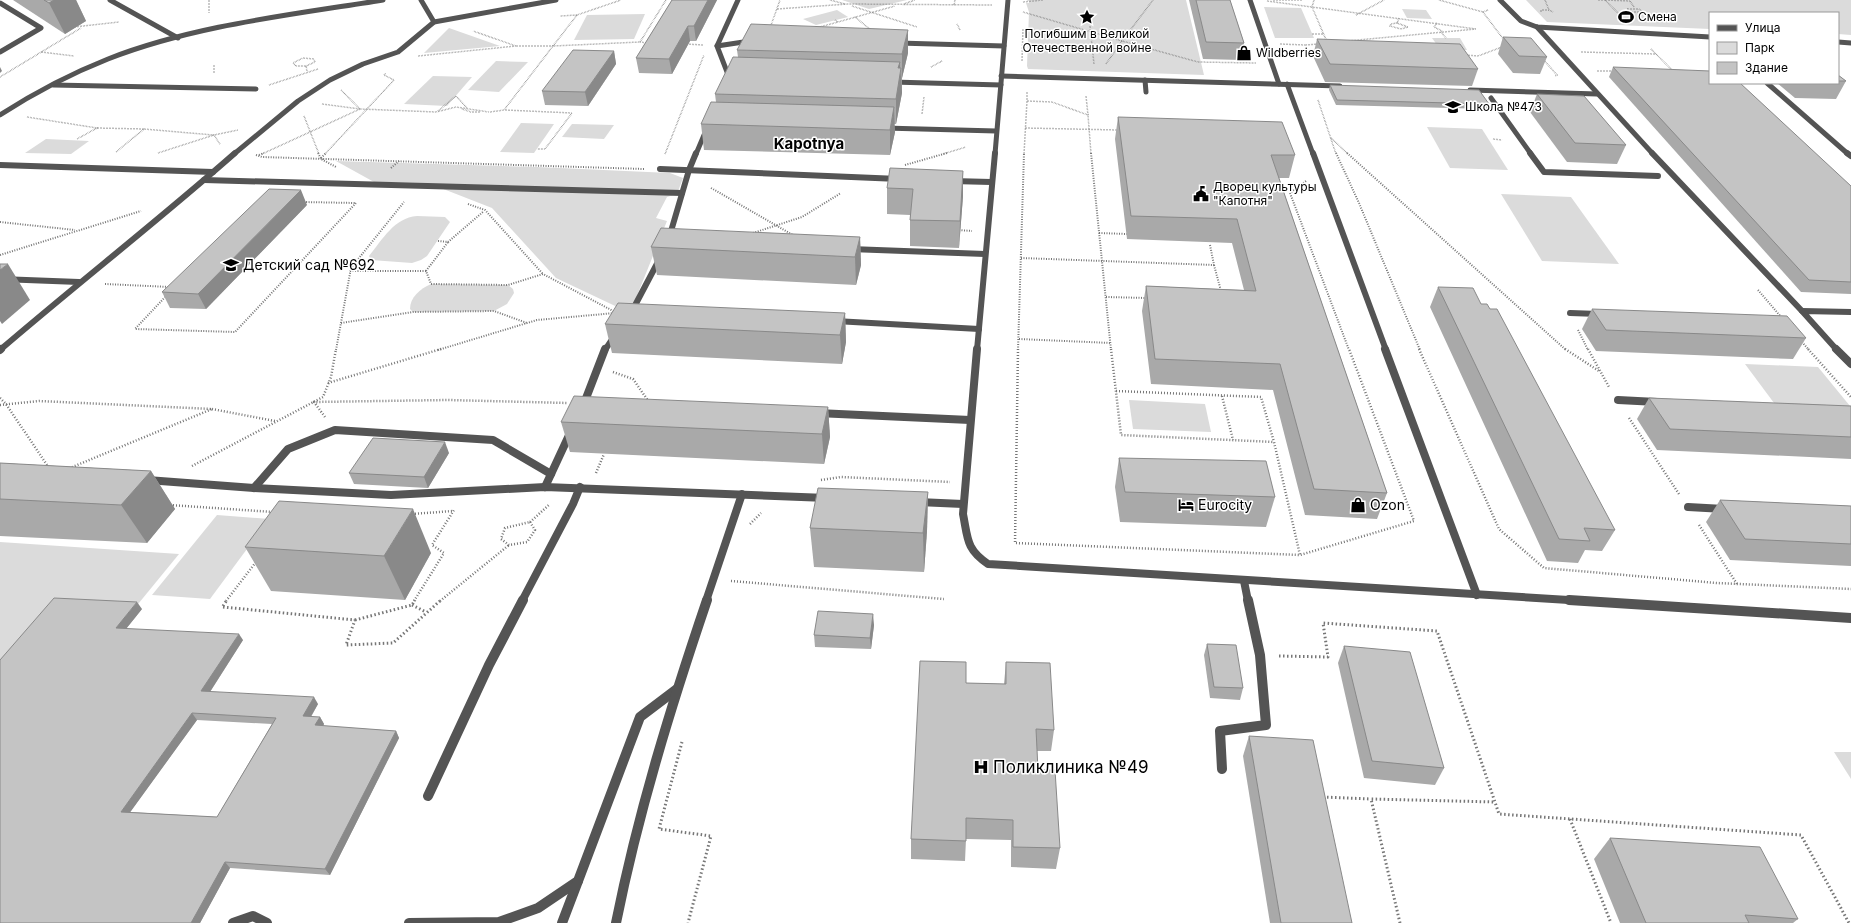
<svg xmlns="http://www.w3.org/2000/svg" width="1851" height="923" font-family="Inter,sans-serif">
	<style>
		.green { fill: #dbdbdb }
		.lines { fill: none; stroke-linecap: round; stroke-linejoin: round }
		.path-far3 { stroke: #767676; stroke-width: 1.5; stroke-dasharray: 0.5 1; stroke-linecap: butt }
		.path-far2 { stroke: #767676; stroke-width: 2; stroke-dasharray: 1 1.5; stroke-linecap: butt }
		.path-far1 { stroke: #767676; stroke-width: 2.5; stroke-dasharray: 1 2; stroke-linecap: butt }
		.path { stroke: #767676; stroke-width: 3; stroke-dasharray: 1.5 2.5; stroke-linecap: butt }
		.service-far3 { stroke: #545454; stroke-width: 5 }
		.service-far2 { stroke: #545454; stroke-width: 6 }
		.service-far1 { stroke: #545454; stroke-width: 8 }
		.service { stroke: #545454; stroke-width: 10 }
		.minor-far3 { stroke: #545454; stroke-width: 5 }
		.minor-far2 { stroke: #545454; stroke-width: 6 }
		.minor-far1 { stroke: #545454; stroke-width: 8 }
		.minor { stroke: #545454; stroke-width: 10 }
		.tertiary { stroke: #545454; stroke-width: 5 }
		.wall { fill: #a9a9a9; fill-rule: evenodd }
		.shaded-wall { fill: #898989 }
		.building { fill: #c4c4c4; stroke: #898989; fill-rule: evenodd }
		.labels { text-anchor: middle; stroke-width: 3; stroke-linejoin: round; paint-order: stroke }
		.far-poi-label { font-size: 12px; fill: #000; stroke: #fff; text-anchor: start }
		.poi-label { font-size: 14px; fill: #000; stroke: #fff; text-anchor: start }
		.far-district-label { font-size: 15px; font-weight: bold; fill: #000; stroke: #fff }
		.near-poi-label { font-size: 17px; fill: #000; stroke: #fff; text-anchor: start }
	</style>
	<rect width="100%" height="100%" fill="#fff"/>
	<g class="green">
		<path d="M842,0H907L869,9Z"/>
		<path d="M1186,0L1204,75L1028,69L1027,66L1029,12L1026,3H1029V1L1026,0Z"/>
		<path d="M1526,0H1851V35L1838,34V13H1710V29L1547,22Z"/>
		<path d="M1264,7L1301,8L1314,38H1275Z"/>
		<path d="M1402,9L1426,10L1432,19L1407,18Z"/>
		<path d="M837,10L848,17L816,25L803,19Z"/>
		<path d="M645,14L634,39L574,40L587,15Z"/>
		<path d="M449,28L500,46L424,53Z"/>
		<path d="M1432,38H1460L1467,50L1440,49Z"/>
		<path d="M496,61L528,62L499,92L468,90Z"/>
		<path d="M433,76L472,77L447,106L404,104Z"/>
		<path d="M521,123L554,124L534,153L500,152Z"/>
		<path d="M572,124L614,125L604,139L562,137Z"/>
		<path d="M1427,127L1482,129L1508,170L1450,168Z"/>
		<path d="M46,139L89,141L71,154L25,153Z"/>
		<path d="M336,161L537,167L670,173L683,178L677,194L667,197L656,218L667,221L630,313L556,278L492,208L428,183L374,182Z"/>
		<path d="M1501,194L1571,197L1619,264L1542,261Z"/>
		<path d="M417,216L445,217L450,222L427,256L421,260L412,263L371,260L369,256C383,239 394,218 417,216Z"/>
		<path d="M431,284L508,285L513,289L514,293L507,304L494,311L413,312L410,309C410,297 420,289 431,284Z"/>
		<path d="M1745,364L1818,367L1850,406L1774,403Z"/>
		<path d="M1129,400L1205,404L1211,432L1133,429Z"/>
		<path d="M217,515L269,519L210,599L152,595Z"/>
		<path d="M0,542L179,554L134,609L0,680Z"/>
		<path d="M1834,752H1851V779Z"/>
	</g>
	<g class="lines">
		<g class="path-far3">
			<path d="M209,0V13"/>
			<path d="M830,0L845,4"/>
			<path d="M1153,0L1122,41L1198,62L1256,63"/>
			<path d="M1273,0H1302"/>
			<path d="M1314,0L1312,7L1327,42"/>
			<path d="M1439,0L1483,12"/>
			<path d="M1545,0L1549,10L1553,12"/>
			<path d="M1598,0H1605L1621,16"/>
			<path d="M1605,0L1630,1L1634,7"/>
			<path d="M1267,1L1476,29L1347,41"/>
			<path d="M1023,2L1043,0"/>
			<path d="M904,4L915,0"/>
			<path d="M954,5L955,0"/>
			<path d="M852,6L917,27"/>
			<path d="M777,9L848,4L992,5"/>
			<path d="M1627,9H1639L1643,12H1632Z"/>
			<path d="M1488,10L1483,12L1504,40"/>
			<path d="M1023,12L1122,41L1106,64"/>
			<path d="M1541,12V10H1549"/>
			<path d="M577,15L621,0"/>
			<path d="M1356,15L1384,0"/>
			<path d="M855,17L871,30"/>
			<path d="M1631,18L1632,12"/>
			<path d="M835,20L838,22L895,6"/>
			<path d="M1397,23L1408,27L1401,29L1390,26L1391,24Z"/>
			<path d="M1397,23L1399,18"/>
			<path d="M1437,23L1434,27L1442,31"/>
			<path d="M957,24L960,30"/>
			<path d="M1090,26L1094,64"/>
			<path d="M74,27L119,22"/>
			<path d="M770,28L780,0"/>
			<path d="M816,28L838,22"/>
			<path d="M1441,32L1446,38"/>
			<path d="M1312,34H1324"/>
			<path d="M647,43L640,42L666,0"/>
			<path d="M686,44L703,45"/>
			<path d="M1280,44L1305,45"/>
			<path d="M1305,45L1319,44"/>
			<path d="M516,46H553L577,15L560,16"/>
			<path d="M1651,49L1673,71"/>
			<path d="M41,52L74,56"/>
			<path d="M1581,52L1656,54"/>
			<path d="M1465,55L1478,56L1502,47"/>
			<path d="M418,56L516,46L473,31"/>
			<path d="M303,58L314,59L315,62L306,66H296L293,63Z"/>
			<path d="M1543,59L1557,75L1555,76"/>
			<path d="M1022,61L1023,28"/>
			<path d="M214,65V73"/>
			<path d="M306,66L307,71"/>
			<path d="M931,67L942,61"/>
			<path d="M1597,71H1614"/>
			<path d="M0,77L81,28"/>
			<path d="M269,85L318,69"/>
			<path d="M1027,92V101L1052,102L1088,115L1091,154"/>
			<path d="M1086,96L1088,115"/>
			<path d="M1318,100L1336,154"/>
			<path d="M322,104L360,109L341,90"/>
			<path d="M462,109L471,112H481"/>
			<path d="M505,110L572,113L545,149H537"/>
			<path d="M438,111L456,96L467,108"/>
			<path d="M490,112L504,110L553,46L640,42"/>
			<path d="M922,114L924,97"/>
			<path d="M304,116L319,154"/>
			<path d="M27,117L97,128L77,139"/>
			<path d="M97,128L144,129L116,152"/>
			<path d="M1025,128L1118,130"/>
			<path d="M144,129L213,135"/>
			<path d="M1331,138L1348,154"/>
			<path d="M1493,139L1502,140"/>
			<path d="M220,144L214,135L238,130"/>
			<path d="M158,153L214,135"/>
			<path d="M262,154L360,109L436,112L456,107L489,112"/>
			<path d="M325,154L394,80L384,75L386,73"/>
			<path d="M665,154L704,55"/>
			<path d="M943,154L966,147"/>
			<path d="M1024,154L1027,101"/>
		</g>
		<g class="path-far2">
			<path d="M318,153L321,159L336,167"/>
			<path d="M1091,153L1111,350"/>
			<path d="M1336,153L1359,203L1420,350"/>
			<path d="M1347,153L1566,350"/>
			<path d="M256,155L262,157L644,169"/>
			<path d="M259,155L264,153"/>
			<path d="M321,158L326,153"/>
			<path d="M905,165L947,153"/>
			<path d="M391,168L399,161"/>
			<path d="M1306,181L1290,193L1349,350"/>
			<path d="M711,188L793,235"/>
			<path d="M468,204L485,210L543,274"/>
			<path d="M0,222L75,230"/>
			<path d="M959,230L972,231"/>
			<path d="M753,233L802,217L841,193"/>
			<path d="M1099,233L1127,234"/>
			<path d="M438,241L448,242L484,211"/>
			<path d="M0,255L141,211"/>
			<path d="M1021,258L1214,265L1210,245"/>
			<path d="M1214,265L1221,291"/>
			<path d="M350,271H426L431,284L508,285L543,274L615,312"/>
			<path d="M426,271L448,242"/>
			<path d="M105,284L170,287"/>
			<path d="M1758,290L1782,318"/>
			<path d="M167,295L135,329L235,332L356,203L302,202"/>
			<path d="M1106,297L1147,298"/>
			<path d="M341,323L413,312L494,311L527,323"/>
			<path d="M1578,330L1588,350"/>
			<path d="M1019,339L1111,343"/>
			<path d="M1802,342L1809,350"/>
			<path d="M336,350L351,268L404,202"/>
			<path d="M438,350L537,320L615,313"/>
			<path d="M1018,350L1024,153"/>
		</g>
		<g class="path-far1">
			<path d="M1018,349L1015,543L1300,555L1414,521L1349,349"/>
			<path d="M1111,349L1121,435L1274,442L1300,555"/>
			<path d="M1419,349L1499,529L1544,568L1717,583L1851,589"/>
			<path d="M1565,349L1599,371"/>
			<path d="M1588,349L1609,387"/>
			<path d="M1808,349L1851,397"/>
			<path d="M613,372L633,379L649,402"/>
			<path d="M328,383L441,349"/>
			<path d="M1116,391L1261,397L1274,442"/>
			<path d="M1222,396L1233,440"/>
			<path d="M0,398L6,404L49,468"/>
			<path d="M0,405L39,401L212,409L70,468"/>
			<path d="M212,409L275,421"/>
			<path d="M325,417L314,402L448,400L568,403"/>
			<path d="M1629,418L1679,494"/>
			<path d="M192,466L323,397L331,377L336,349"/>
			<path d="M596,473L604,454"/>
			<path d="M821,480L841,477L950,482"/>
			<path d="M170,505L273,512"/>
			<path d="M412,514L453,511"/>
			<path d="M530,522L535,530L527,542L509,545L501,539L505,528Z"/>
			<path d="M530,522L550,504"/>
			<path d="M750,524L761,513"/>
			<path d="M1699,525L1737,584"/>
			<path d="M731,581L944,599"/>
			<path d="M226,601L256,562"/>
			<path d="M414,601L444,553L432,545L454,510"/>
			<path d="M440,601L509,545"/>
		</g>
		<g class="path">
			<path d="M412,605L426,612"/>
			<path d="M223,606L227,600"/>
			<path d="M223,607L355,620L346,645L393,643L441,600"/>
			<path d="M355,620L412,605L415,600"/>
			<path d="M1279,656L1328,657L1323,623L1437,631L1499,814L1801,835L1849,923"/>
			<path d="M682,742L659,829L711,836L688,923"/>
			<path d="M1323,797L1371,799"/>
			<path d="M1570,819L1611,923"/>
			<path d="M1400,923L1371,799L1495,802"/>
		</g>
		<g class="service-far3">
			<path d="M110,0L178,38"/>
			<path d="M421,0L434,22"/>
			<path d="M0,3L41,28L0,52"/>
			<path d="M898,43L1004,46"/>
			<path d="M717,46L750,41"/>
			<path d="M728,79L729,77L717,46L738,0"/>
			<path d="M1145,80L1146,92"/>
			<path d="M892,82L1001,85"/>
			<path d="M53,85L256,89"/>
			<path d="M1491,98L1531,154"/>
			<path d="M884,128L996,131"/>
			<path d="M234,154L298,101L330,80L363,64L398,52L434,22L556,0"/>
			<path d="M696,154L707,128"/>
		</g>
		<g class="service-far2">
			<path d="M1530,153L1544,172L1658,176"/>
			<path d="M0,165L213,172"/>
			<path d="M660,169L899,179"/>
			<path d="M204,180L682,193"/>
			<path d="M952,181L991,182"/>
			<path d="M669,238L689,170L696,153"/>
			<path d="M850,249L985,254"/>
			<path d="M0,279L79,282"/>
			<path d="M631,313L660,258"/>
			<path d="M1570,313L1599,314"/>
			<path d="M835,321L979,329"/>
			<path d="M0,350C78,283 159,220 235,153"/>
			<path d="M605,350L615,335"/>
		</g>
		<g class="service-far1">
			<path d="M0,350L1,349"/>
			<path d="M1618,400L1657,402"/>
			<path d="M583,406L605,349"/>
			<path d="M817,413L970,420"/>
			<path d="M147,480L254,488L391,495L545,487L827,498"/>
			<path d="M545,487L571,431"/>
			<path d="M254,488L288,449L335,430L493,440L551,474"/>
			<path d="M918,502L963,504"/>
			<path d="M1688,507L1724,509"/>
			<path d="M1244,581L1248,601"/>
			<path d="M522,601L573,504L580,487"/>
			<path d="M706,601L742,494"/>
		</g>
		<g class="service">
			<path d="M1222,769L1220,731L1266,725L1260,655L1248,600"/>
			<path d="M428,796L489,665L523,600"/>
			<path d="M233,923L253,916L267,923"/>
			<path d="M409,923L499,922L538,908L578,881L640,717L677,689"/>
			<path d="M562,923L578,881"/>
			<path d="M616,923C638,813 671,706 707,600"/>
		</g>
		<g class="minor-far3">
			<path d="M1250,0L1279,84"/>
			<path d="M1500,0L1521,21L1537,27L1710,37"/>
			<path d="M1537,27L1653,154"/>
			<path d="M1838,42L1851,43"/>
			<path d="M1001,76L1340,86"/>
			<path d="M1767,83L1848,154"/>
			<path d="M1287,84L1313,154"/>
			<path d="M1470,90L1597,94"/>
			<path d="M995,154L1008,0"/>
		</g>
		<g class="minor-far2">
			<path d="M1313,153L1386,350"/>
			<path d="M1652,153L1802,311"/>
			<path d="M1847,153L1851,156"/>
			<path d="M977,350L995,153"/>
			<path d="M1837,350L1802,311L1851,312"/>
		</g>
		<g class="minor-far1">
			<path d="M977,349L963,514C968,539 966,549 988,564L1585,601"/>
			<path d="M1385,349L1477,595"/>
			<path d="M1836,349L1851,364"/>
		</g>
		<path class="minor" d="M1569,600L1851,618"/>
		<path class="tertiary" d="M0,115C34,93 70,74 108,59C195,25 291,15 383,0"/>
	</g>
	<g class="wall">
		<path d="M13,0H76L86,21L65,34Z"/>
		<path d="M672,0H717L696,41H690L672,74L639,73L636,58Z"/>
		<path d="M1189,0H1230L1244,43L1241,60L1203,59Z"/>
		<path d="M1503,37L1547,57L1540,74L1513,73L1498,54Z"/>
		<path d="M1317,39L1478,69L1472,86L1325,82L1313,56Z"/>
		<path d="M737,50L908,53L902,78V93L896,124H894L895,132L890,155L704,150L701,124L716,102L715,94L738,57Z"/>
		<path d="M614,51L616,64L588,106L545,105L542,91Z"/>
		<path d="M1613,67L1851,186V294L1801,292L1609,77Z"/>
		<path d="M1838,75L1846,81L1836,99L1795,98L1777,83H1838Z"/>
		<path d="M1330,85L1489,104L1488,109L1336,105L1329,90Z"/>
		<path d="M1537,94L1626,145L1617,164L1567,162L1530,112Z"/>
		<path d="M1118,117L1295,155L1289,178H1279L1387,493L1377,519L1305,515L1273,390L1151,384L1142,311L1146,286L1244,290L1232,243L1127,239L1115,139Z"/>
		<path d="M963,171V196L959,248L910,246V215L887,214V188Z"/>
		<path d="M307,205L206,309L170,308L162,292Z"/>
		<path d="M860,237L861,265L856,285L657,275L651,247Z"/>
		<path d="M1438,287L1481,304L1615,530L1602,551L1585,550L1578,563L1547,561L1430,307Z"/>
		<path d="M1592,309L1806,338L1793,359L1596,351L1582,329Z"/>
		<path d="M845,313L846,342L842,364L612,353L605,324Z"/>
		<path d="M1649,398L1851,406V459L1657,450L1637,419Z"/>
		<path d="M828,407L830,437L824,464L570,452L561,422Z"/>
		<path d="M449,453L428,488L354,484L349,473Z"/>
		<path d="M1119,458L1275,497L1266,527L1120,522L1115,487Z"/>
		<path d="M0,463L151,471L175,509L147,543L0,536Z"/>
		<path d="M928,492L927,531L924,572L814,567L810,528Z"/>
		<path d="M1720,500L1851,506V566L1730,560L1706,522Z"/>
		<path d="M245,547L431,553L405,600L271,591Z"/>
		<path d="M142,609L126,629L243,640L210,692L318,704L311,717H320L324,724L323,726L396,731L399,738L330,875L230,868L200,923H0V660ZM197,720L272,724L217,817L130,812Z"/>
		<path d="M874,625L871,649L815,647L814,635Z"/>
		<path d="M1207,644L1243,688L1240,700L1210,698L1204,655Z"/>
		<path d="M1344,646L1444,768L1435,785L1364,778L1338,663Z"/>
		<path d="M1006,662L1054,730L1051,751H1037L1038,770L1060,848L1056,869L1011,867V840L966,839L965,861L911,859V839L966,683L1004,684Z"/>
		<path d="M1249,736L1352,923H1270L1243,756Z"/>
		<path d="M1610,838L1798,919L1793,923H1620L1594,859Z"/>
	</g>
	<g class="shaded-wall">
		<path d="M54,0H76L86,21L65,34L49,3Z"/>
		<path d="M708,0H717L696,41L694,26Z"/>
		<path d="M688,26L690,41L672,74L669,59Z"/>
		<path d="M908,30V53L902,78V54Z"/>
		<path d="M614,51L616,64L588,106L585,92Z"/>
		<path d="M900,62V77L901,68L902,93L896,124V99L898,68Z"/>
		<path d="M0,67L2,71L0,73Z"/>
		<path d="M894,107L895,132L890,155V130Z"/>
		<path d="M963,171V196L959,248L960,221Z"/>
		<path d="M301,190L307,205L206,309L198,294Z"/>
		<path d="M860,237L861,265L856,285L855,257Z"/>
		<path d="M8,264L30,300L2,324L0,321V270Z"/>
		<path d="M845,313L846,342L842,364L840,335Z"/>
		<path d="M828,407L830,437L824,464L822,434Z"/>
		<path d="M445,442L449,453L428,488L424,477Z"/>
		<path d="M151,471L175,509L147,543L121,505Z"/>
		<path d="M928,492L927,531L924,572L923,533Z"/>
		<path d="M413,509L431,553L405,600L384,556Z"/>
		<path d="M137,602L142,609L121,635L116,628Z"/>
		<path d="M873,614L874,625L871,649L870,638Z"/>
		<path d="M239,634L243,640L206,698L201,691Z"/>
		<path d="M314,697L318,704L307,723L303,716Z"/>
		<path d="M192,713L197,720L126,818L121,812Z"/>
		<path d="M320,717L324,724L319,732L315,725Z"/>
		<path d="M396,731L399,738L330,875L325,869Z"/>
		<path d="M225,862L230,868L200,923H191Z"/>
	</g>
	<g class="building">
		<path d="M44,0H54L49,3Z"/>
		<path d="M672,0H708L694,26H688L669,59L636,58Z"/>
		<path d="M1196,0H1230L1244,43L1206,42Z"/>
		<path d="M751,24L908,30L902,54L737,50Z"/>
		<path d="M1503,37L1531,38L1547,57L1519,56Z"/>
		<path d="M1317,39L1460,44L1478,69L1330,64Z"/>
		<path d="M573,50L614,51L585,92L542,91Z"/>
		<path d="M733,57L900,62L898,68H901L896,99L715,94Z"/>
		<path d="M1613,67L1710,71V83H1740L1851,186V282L1809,280Z"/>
		<path d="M1838,75L1846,81H1838Z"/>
		<path d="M1330,85L1479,90L1489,104L1337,100Z"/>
		<path d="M1537,94L1584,96L1626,145L1575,143Z"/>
		<path d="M711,102L894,107L890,130L701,124Z"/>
		<path d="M1118,117L1282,122L1295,155H1271L1387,493L1314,489L1280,364L1155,359L1146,286L1256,291L1237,219L1131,216Z"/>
		<path d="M890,168L963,171L960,221L910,220L913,189L887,188Z"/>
		<path d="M269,189L301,190L198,294L162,292Z"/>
		<path d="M661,228L860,237L855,257L651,247Z"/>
		<path d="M0,264H8L0,270Z"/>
		<path d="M1438,287L1473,288L1481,304H1487L1490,309H1497L1615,530L1584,528L1590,541L1559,539Z"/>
		<path d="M618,303L845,313L840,335L605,324Z"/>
		<path d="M1592,309L1787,316L1806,338L1606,330Z"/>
		<path d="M574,396L828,407L822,434L561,422Z"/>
		<path d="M1649,398L1851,406V437L1670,429Z"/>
		<path d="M373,438L445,442L424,477L349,473Z"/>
		<path d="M1119,458L1266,461L1275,497L1125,492Z"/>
		<path d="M0,463L151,471L121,505L0,499Z"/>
		<path d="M818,488L928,492L923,533L810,528Z"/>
		<path d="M1720,500L1851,506V544L1745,539Z"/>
		<path d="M279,501L413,509L384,556L245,547Z"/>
		<path d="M54,598L137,602L116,628L239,634L201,691L314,697L303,716L320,717L315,725L396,731L325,869L225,862L191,923H0V660ZM192,713L276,718L217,817L121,812Z"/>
		<path d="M818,611L873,614L870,638L814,635Z"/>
		<path d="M1207,644L1236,645L1243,688L1214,687Z"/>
		<path d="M1344,646L1410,652L1444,768L1372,761Z"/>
		<path d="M920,661L966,662V683L1006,684V662L1050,663L1054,730L1036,729L1038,770H1055L1060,848L1013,847V820L966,818V841L911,839Z"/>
		<path d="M1249,736L1313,740L1352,923H1281Z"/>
		<path d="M1610,838L1760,847L1798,919L1745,915L1749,923H1646Z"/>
	</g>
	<defs>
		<symbol id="sight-bare" viewBox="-9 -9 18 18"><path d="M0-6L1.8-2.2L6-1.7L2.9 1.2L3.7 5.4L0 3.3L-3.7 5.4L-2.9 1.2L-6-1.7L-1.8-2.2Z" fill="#000" stroke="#fff" stroke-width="2.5" paint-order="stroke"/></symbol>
		<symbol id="stadium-bare" viewBox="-9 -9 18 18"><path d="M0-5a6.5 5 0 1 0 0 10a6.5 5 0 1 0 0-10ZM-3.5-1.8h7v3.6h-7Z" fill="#000" stroke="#fff" stroke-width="2.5" paint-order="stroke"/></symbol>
		<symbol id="shop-bare" viewBox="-9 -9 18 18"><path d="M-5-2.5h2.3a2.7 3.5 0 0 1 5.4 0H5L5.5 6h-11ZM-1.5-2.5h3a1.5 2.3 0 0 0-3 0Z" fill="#000" stroke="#fff" stroke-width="2.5" paint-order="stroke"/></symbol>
		<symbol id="school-bare" viewBox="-9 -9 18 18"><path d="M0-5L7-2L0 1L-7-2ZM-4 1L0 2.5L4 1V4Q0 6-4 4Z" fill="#000" stroke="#fff" stroke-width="2.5" paint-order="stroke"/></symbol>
		<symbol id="civic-bare" viewBox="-9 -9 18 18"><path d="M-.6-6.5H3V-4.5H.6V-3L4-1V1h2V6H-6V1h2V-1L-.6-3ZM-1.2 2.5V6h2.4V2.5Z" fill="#000" stroke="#fff" stroke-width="2.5" paint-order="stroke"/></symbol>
		<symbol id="hotel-bare" viewBox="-9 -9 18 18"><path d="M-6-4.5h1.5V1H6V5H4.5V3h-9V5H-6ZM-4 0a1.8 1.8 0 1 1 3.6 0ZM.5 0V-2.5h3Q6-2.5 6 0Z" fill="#000" stroke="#fff" stroke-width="2.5" paint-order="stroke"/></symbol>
		<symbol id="hospital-bare" viewBox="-9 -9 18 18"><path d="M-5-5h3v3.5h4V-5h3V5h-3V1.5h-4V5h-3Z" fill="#000" stroke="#fff" stroke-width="2.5" paint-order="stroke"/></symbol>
	</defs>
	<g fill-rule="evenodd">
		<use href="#sight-bare" x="1076" y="6" width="22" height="22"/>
		<use href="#stadium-bare" x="1615" y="6" width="22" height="22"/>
		<use href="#shop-bare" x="1233" y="42" width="22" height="22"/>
		<use href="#school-bare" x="1442" y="96" width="22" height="22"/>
		<use href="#civic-bare" x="1190" y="183" width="22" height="22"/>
		<use href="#school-bare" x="220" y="254" width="22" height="22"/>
		<use href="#hotel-bare" x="1175" y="494" width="22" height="22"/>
		<use href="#shop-bare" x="1347" y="494" width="22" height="22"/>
		<use href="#hospital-bare" x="970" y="756" width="22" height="22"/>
	</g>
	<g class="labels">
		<g class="far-poi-label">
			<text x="1638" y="21">Смена</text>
			<text x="1087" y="38" text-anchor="middle">Погибшим в Великой<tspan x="1087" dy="14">Отечественной войне</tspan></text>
			<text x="1256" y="57">Wildberries</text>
			<text x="1465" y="111">Школа №473</text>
			<text x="1213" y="191">Дворец культуры<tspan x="1213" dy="14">"Капотня"</tspan></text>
		</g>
		<g class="poi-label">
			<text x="243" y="270">Детский сад №692</text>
			<text x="1198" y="510">Eurocity</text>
			<text x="1370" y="510">Ozon</text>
		</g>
		<g class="far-district-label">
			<text x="809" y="149">Kapotnya</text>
		</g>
		<g class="near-poi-label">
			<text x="993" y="773">Поликлиника №49</text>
		</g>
	</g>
	<rect x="1709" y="12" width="130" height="72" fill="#ffffff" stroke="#999999"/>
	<rect x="1717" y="25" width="20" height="6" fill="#545454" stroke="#999999"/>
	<text x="1745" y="32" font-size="12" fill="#000000">Улица</text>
	<rect x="1717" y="42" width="20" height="12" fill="#dbdbdb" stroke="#999999"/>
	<text x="1745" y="52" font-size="12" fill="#000000">Парк</text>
	<rect x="1717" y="62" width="20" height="12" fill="#c4c4c4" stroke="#999999"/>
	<text x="1745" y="72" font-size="12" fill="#000000">Здание</text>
</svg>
